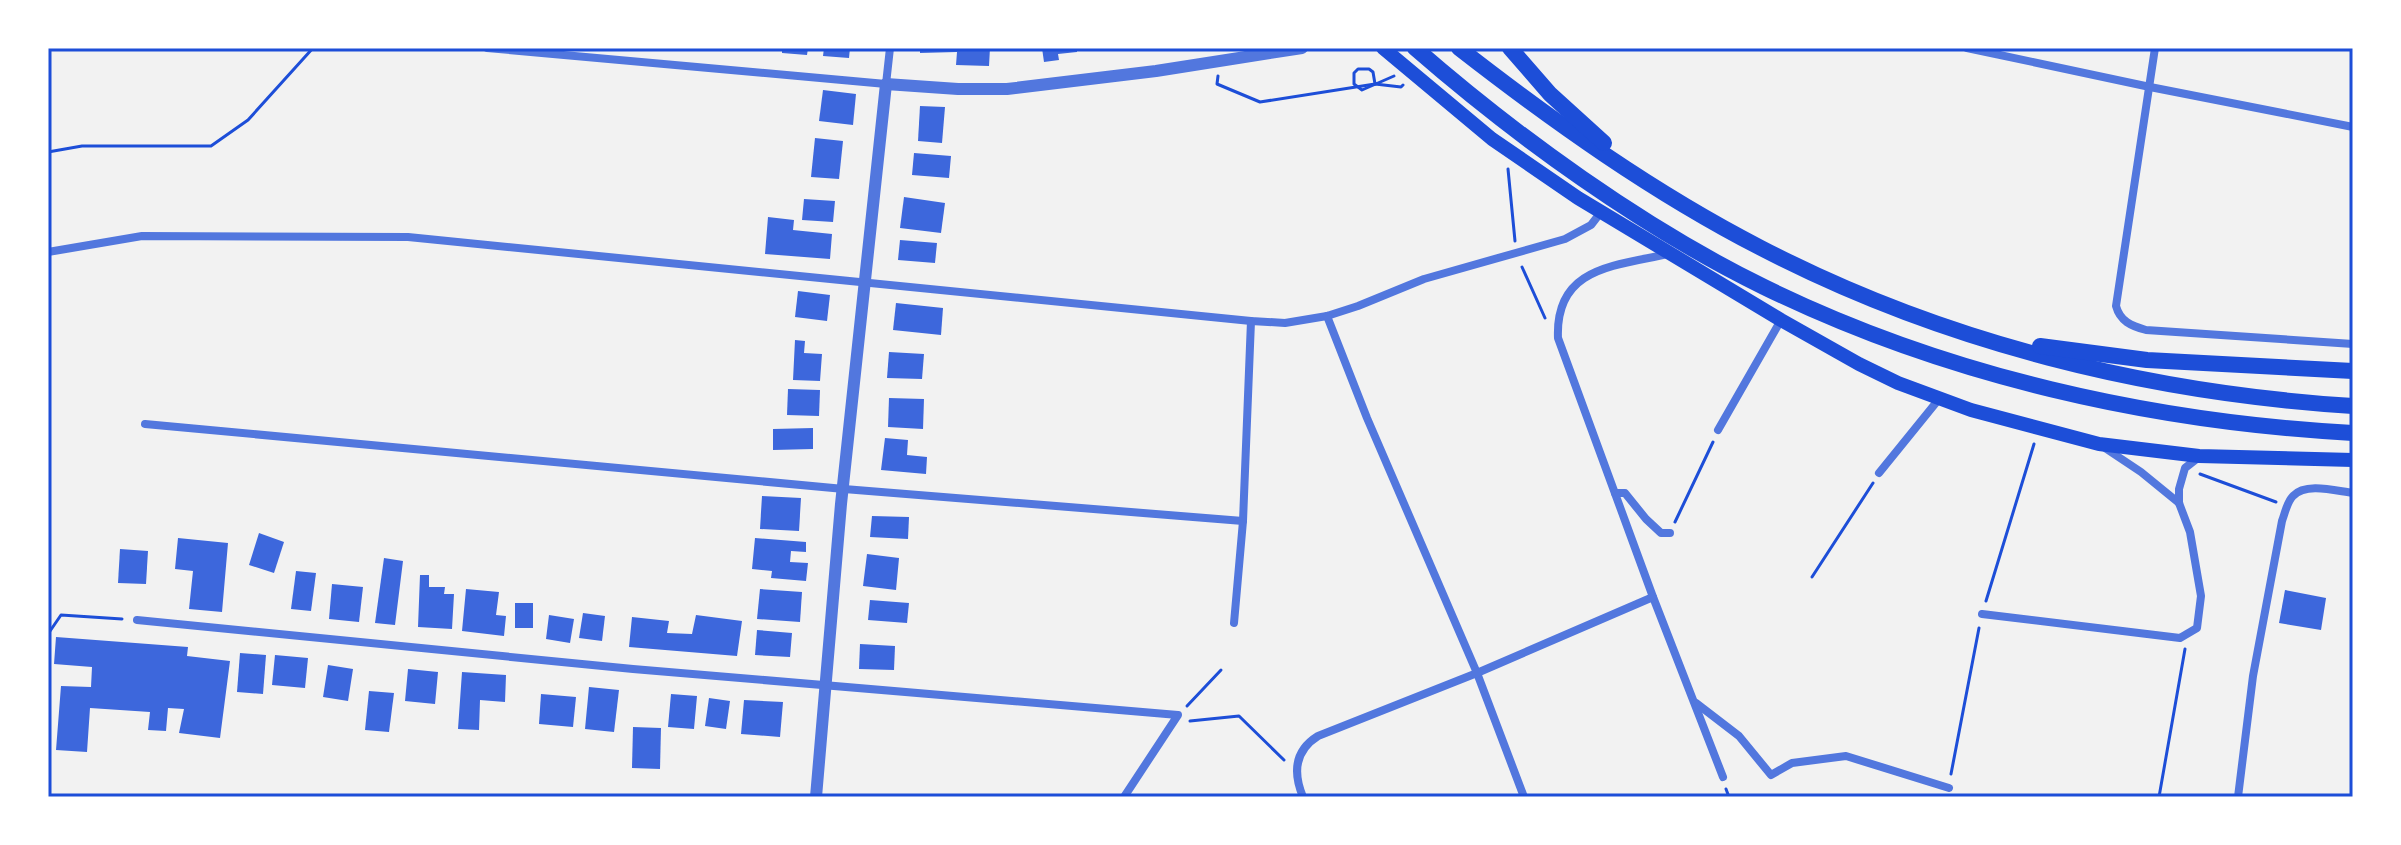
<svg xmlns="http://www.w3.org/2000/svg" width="2401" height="845" font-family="'Varela Round',sans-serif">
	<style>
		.building { fill: #3d67dc }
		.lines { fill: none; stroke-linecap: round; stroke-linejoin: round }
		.path { stroke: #1d4ed8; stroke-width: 3 }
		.minor { stroke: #5277de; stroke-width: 8 }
		.tertiary { stroke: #5277de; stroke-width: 12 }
		.secondary { stroke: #1d4ed8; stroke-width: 14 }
		.trunk { stroke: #1d4ed8; stroke-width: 16 }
		.neatline { fill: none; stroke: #1d4ed8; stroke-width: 3 }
	</style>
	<rect width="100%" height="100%" fill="#f2f2f2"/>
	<g class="building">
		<path d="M782,48H808L807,55L782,53Z"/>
		<path d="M824,48H850L849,58L823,56Z"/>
		<path d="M920,48H990L989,66L956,65L957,52L920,53Z"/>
		<path d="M1042,48H1077V52L1058,54L1059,60L1044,62Z"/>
		<path d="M823,90L856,94L853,125L819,121Z"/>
		<path d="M920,106L945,107L942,143L918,141Z"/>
		<path d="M815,138L843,141L839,179L811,177Z"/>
		<path d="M914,153L951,156L949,178L912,175Z"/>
		<path d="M904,197L945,203L941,233L900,228Z"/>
		<path d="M804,199L835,201L833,222L802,220Z"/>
		<path d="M768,217L794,220L793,230L832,234L830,259L765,254Z"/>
		<path d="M900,240L937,243L935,263L898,260Z"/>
		<path d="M798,291L830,295L827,321L795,317Z"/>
		<path d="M896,303L943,308L941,335L893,330Z"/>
		<path d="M795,340L805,341L804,353L822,354L820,381L793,380Z"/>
		<path d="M889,352L924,354L922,379L887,378Z"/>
		<path d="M788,389L820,390L819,416L787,415Z"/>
		<path d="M889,398L924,399L923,429L888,427Z"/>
		<path d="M813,428V449L773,450V429Z"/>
		<path d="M885,438L908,440L907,455L927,457L926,474L881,470Z"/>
		<path d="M762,496L801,498L799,531L760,529Z"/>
		<path d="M872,516L909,517L908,539L870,537Z"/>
		<path d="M259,533L284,542L274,573L249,565Z"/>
		<path d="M178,538L228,543L222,612L189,609L193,571L175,569Z"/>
		<path d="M755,538L806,542V552L791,551L790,562L808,563L806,581L771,578L772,571L752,569Z"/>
		<path d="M120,549L148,551L146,584L118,583Z"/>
		<path d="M867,554L899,558L896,590L863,586Z"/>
		<path d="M384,558L403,561L395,625L375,623Z"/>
		<path d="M296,571L316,573L311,611L291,609Z"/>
		<path d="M420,575H429V587H445L444,594H454L452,629L418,627Z"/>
		<path d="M332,584L363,587L359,622L329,619Z"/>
		<path d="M466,589L499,592L496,615L506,616L504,636L462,631Z"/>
		<path d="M760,589L802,592L800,622L757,619Z"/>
		<path d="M2285,590L2326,598L2321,630L2279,623Z"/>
		<path d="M870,600L909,603L907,623L868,620Z"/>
		<rect x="515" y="603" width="18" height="25"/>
		<path d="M583,613L605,616L602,641L579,638Z"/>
		<path d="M549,615L574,619L570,643L546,639Z"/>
		<path d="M696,615L742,621L737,656L629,647L632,617L669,621L667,633L692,634Z"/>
		<path d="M757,630L792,633L790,657L755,655Z"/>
		<path d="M56,637L188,647L187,656L230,661L220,738L179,733L184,709L168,708L166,731L148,730L150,712L90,708L87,752L56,750L61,686L91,687L92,667L54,664Z"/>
		<path d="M860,644L895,646L894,670L859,669Z"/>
		<path d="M240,653L266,655L263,694L237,692Z"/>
		<path d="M275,655L308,658L305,688L272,685Z"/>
		<path d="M328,665L353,669L348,701L323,697Z"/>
		<path d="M408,669L438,672L435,704L405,701Z"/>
		<path d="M462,672L506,675L505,702L480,700L479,730L458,729Z"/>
		<path d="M589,687L619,690L614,732L585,729Z"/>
		<path d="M369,691L394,693L389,732L365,730Z"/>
		<path d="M541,694L576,697L573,727L539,724Z"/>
		<path d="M671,694L697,696L694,729L668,727Z"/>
		<path d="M709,698L730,701L726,729L705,726Z"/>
		<path d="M744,700L783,702L780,737L741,734Z"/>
		<path d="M633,727L661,728L660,769L632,768Z"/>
	</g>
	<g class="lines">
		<g class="path">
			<path d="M1218,76L1217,84L1260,102L1375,84L1401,87L1403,85"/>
			<path d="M1375,84L1373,72L1369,69H1358L1354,73V84L1362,90L1394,76"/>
			<path d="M48,152L82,146H211L248,120L313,48"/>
			<path d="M1508,169L1515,241"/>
			<path d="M1522,267L1545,318"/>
			<path d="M2200,474L2276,502"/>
			<path d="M1675,522L1713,442"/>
			<path d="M1812,577L1873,483"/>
			<path d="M1986,601L2034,444"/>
			<path d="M48,634L61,615L122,619"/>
			<path d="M1187,706L1221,670"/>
			<path d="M1190,721L1239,716L1284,760"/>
			<path d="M1951,774L1979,628"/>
			<path d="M1726,789L1729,797"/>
			<path d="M2159,797L2185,649"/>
		</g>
		<g class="minor">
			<path d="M487,48L886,84L890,48"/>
			<path d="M1967,48L2150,87L2353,127"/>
			<path d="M2155,48L2116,306C2120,321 2131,326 2146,330L2353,344"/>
			<path d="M48,252L142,236L408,237L1251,321L1285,323L1327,316L1358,306L1424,279L1565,239L1591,225L1601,212"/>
			<path d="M1668,254C1614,266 1555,267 1558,338L1653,597L1723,777"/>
			<path d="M1327,316L1367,418L1477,673L1524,797"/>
			<path d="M145,424L844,489L1243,521"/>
			<path d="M1718,430L1781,320"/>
			<path d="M2105,448L2141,472L2179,503"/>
			<path d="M1879,473L1939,399"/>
			<path d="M1615,493H1625L1646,519L1661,533H1670"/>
			<path d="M1982,614L2180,638L2197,628L2201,596L2190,532L2179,503V489L2185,468L2199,457"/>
			<path d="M137,620L633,669L1178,715L1124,797"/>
			<path d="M1234,623L1243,521L1251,321"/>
			<path d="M1696,703L1739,736L1771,775L1792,763L1846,756L1949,788"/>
			<path d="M1303,797C1293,773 1294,751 1318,736L1477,673L1653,597"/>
			<path d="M2238,797L2253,676L2282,521C2285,513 2287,502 2293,496C2306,482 2336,491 2353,493"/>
		</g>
		<path class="tertiary" d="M816,797L841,504L886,84L958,89H1007L1156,71L1302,48"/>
		<path class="secondary" d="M1383,48L1492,139L1578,198L1781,320L1859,364L1898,383L1971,410L2099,444L2199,456L2353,460"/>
		<g class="trunk">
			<path d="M1415,48C1516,136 1643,228 1764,287C1946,376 2151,422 2353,433"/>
			<path d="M1459,48C1554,122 1654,193 1761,248C1944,343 2148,393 2353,406"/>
			<path d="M1510,48L1550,94L1604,143"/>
			<path d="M2040,346L2147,360L2353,371"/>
		</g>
	</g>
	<rect width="2401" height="845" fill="none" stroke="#ffffff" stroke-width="100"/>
	<rect x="50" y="50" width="2301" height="745" class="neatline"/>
</svg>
